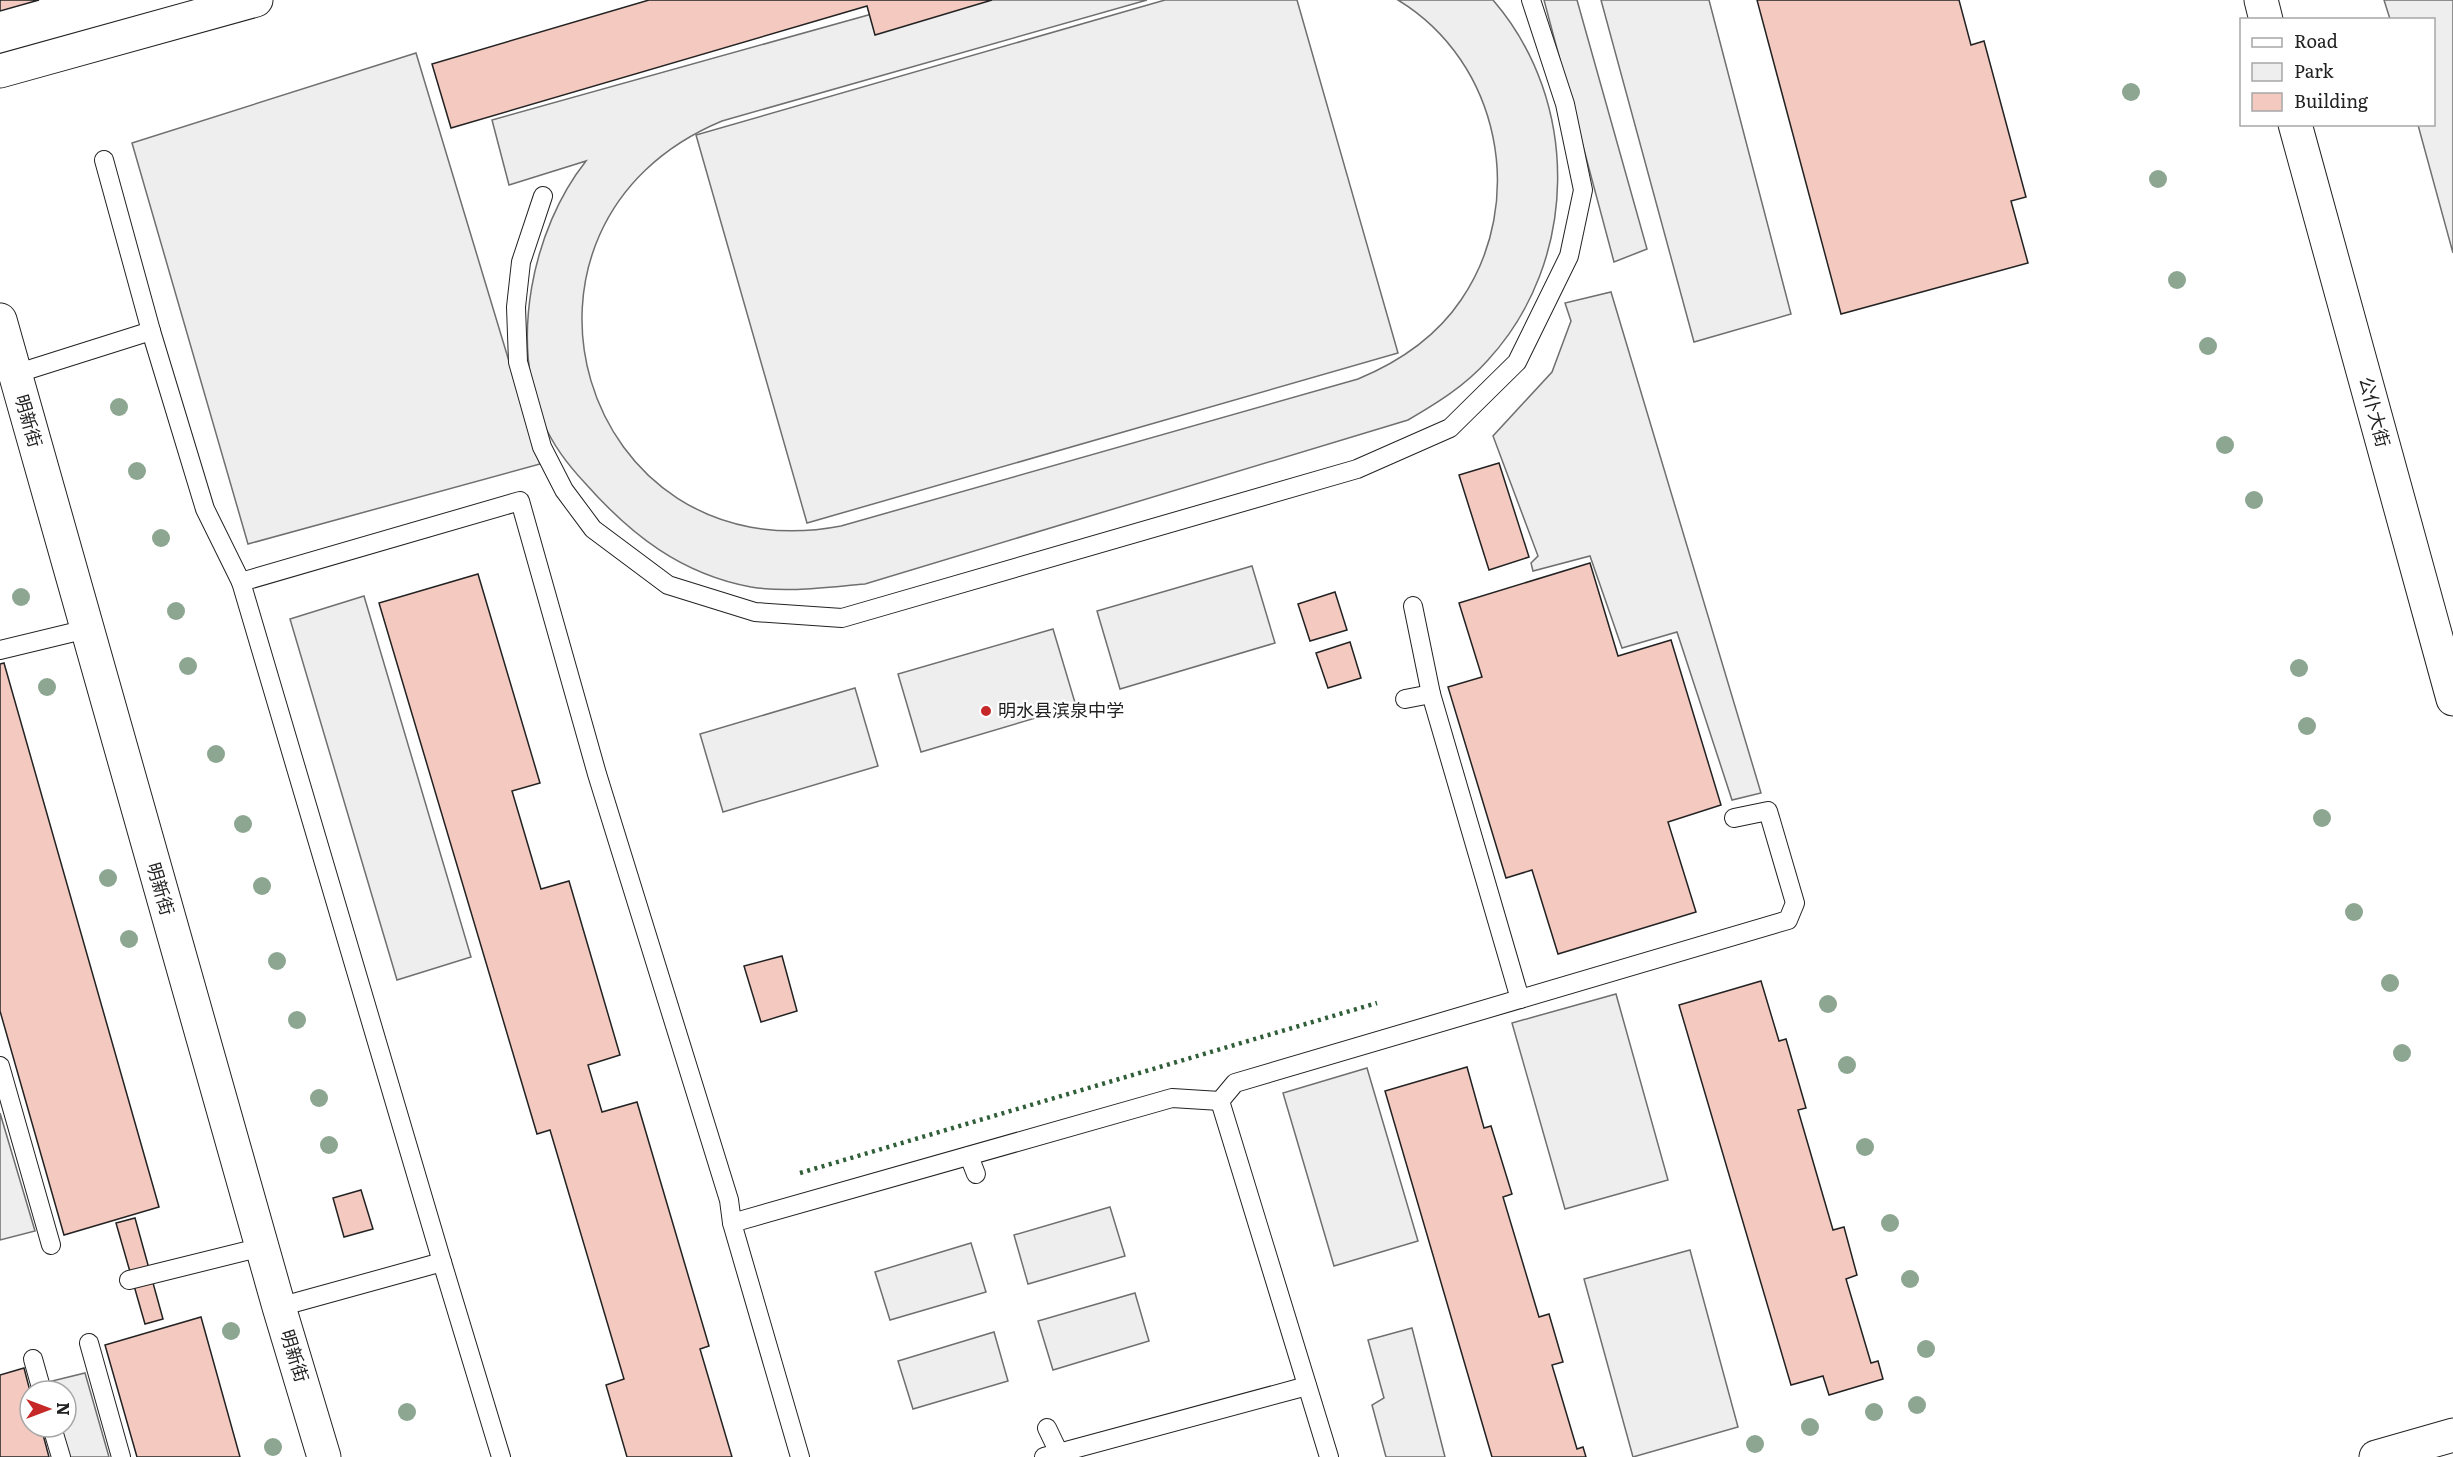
<svg xmlns="http://www.w3.org/2000/svg" width="2453" height="1457" font-family="Literata,'Noto Sans SC',serif">
	<style>
		.green { fill: #eee; stroke: #6f6f6f; stroke-width: 1.5 }
		.building { fill: #f3c9c0; stroke: #222; stroke-width: 1.5 }
		.lines { fill: none; stroke-linecap: round; stroke-linejoin: round }
		.service-casing { stroke: #222; stroke-width: 20 }
		.minor-casing { stroke: #222; stroke-width: 35 }
		.tertiary-casing { stroke: #222; stroke-width: 35 }
		.primary-casing { stroke: #222; stroke-width: 35 }
		.service { stroke: #fff; stroke-width: 18 }
		.minor { stroke: #fff; stroke-width: 33 }
		.tertiary { stroke: #fff; stroke-width: 33 }
		.primary { stroke: #fff; stroke-width: 33 }
		.hedge { stroke: #2f5e38; stroke-width: 4.5; stroke-dasharray: 3 4.5; stroke-linecap: butt }
		.tree { fill: #8da692 }
		.poi-dot { fill: #c62828; stroke: #fff; stroke-width: 2 }
		.labels { text-anchor: middle; stroke-width: 4.5; stroke-linejoin: round; paint-order: stroke }
		.street-label { font-size: 18px; fill: #222; stroke: #fff }
		.poi-label { font-size: 18px; fill: #222; stroke: #fff; text-anchor: start }
	</style>
	<rect width="100%" height="100%" fill="#fff"/>
	<g class="green">
		<path d="M922,0H1147L722,121C475,224 580,576 841,526L1358,379C1399,362 1436,337 1461,300C1528,202 1500,62 1398,0H1493C1581,102 1579,261 1488,360C1465,386 1437,403 1408,420L865,584C828,587 788,593 751,587C681,574 631,535 585,483C568,465 554,447 544,424C509,343 532,229 586,161L509,185L492,120Z"/>
		<path d="M1165,0H1297L1398,353L807,523L696,135Z"/>
		<path d="M1544,0H1577L1647,249L1614,262Z"/>
		<path d="M1601,0H1709L1791,314L1694,342Z"/>
		<path d="M2384,0H2453V253L2418,125L2434,124V20L2390,19Z"/>
		<path d="M416,53L540,464L248,544L132,143Z"/>
		<path d="M1611,292L1761,793L1732,800L1677,632L1622,648L1590,556L1533,571L1531,563L1538,556L1493,436L1552,372L1571,321L1565,303Z"/>
		<path d="M1252,566L1275,643L1120,689L1097,611Z"/>
		<path d="M364,596L471,957L397,980L290,619Z"/>
		<path d="M1053,629L1076,706L921,752L898,674Z"/>
		<path d="M855,688L878,766L723,812L700,734Z"/>
		<path d="M1616,994L1668,1180L1565,1209L1512,1023Z"/>
		<path d="M1367,1068L1418,1241L1334,1266L1283,1093Z"/>
		<path d="M0,1113L35,1231L0,1240Z"/>
		<path d="M1110,1207L1125,1256L1028,1284L1014,1235Z"/>
		<path d="M971,1243L986,1292L890,1320L875,1272Z"/>
		<path d="M1690,1250L1738,1427L1633,1457L1584,1279Z"/>
		<path d="M1135,1293L1149,1341L1053,1370L1038,1321Z"/>
		<path d="M1412,1328L1445,1457H1386L1372,1405L1384,1398L1368,1340Z"/>
		<path d="M994,1332L1008,1381L913,1409L898,1361Z"/>
		<path d="M85,1373L109,1457H70L61,1427H66V1391H51L48,1382Z"/>
	</g>
	<g class="building">
		<path d="M0,0H39L0,11Z"/>
		<path d="M649,0H992L875,35L867,6L451,128L432,64Z"/>
		<path d="M1757,0H1959L1971,45L1984,41L2026,197L2011,201L2028,263L1841,314Z"/>
		<path d="M1499,463L1529,557L1489,570L1459,475Z"/>
		<path d="M1590,563L1618,656L1671,640L1721,805L1668,822L1696,912L1558,954L1532,870L1506,878L1448,687L1482,677L1459,603Z"/>
		<path d="M478,574L540,783L512,791L541,889L569,881L620,1055L588,1065L602,1112L637,1102L709,1346L700,1349L732,1457H627L606,1385L624,1379L550,1130L537,1134L379,603Z"/>
		<path d="M1335,592L1347,630L1310,641L1298,604Z"/>
		<path d="M1350,642L1361,678L1328,688L1316,653Z"/>
		<path d="M4,663L159,1207L64,1235L0,1011V664Z"/>
		<path d="M782,956L797,1011L761,1022L744,966Z"/>
		<path d="M1761,981L1779,1041L1786,1039L1806,1108L1798,1110L1833,1230L1844,1227L1857,1275L1846,1279L1871,1363L1878,1361L1883,1379L1829,1395L1823,1376L1791,1385L1679,1005Z"/>
		<path d="M1467,1067L1484,1128L1491,1126L1512,1194L1503,1197L1539,1317L1549,1314L1563,1362L1552,1365L1577,1449L1583,1447L1586,1457H1492L1385,1091Z"/>
		<path d="M361,1190L373,1229L344,1237L333,1198Z"/>
		<path d="M135,1218L163,1319L145,1324L116,1223Z"/>
		<path d="M201,1317L240,1457H137L105,1345Z"/>
		<path d="M24,1368L30,1391V1427H41L49,1457H0V1375Z"/>
	</g>
	<g class="lines">
		<defs>
			<g id="service">
				<path d="M104,160L151,331"/>
				<path d="M543,196L521,262L516,307L518,362L542,447L564,490L593,529L668,585L755,612L842,618L1357,469L1450,428L1517,362L1569,256L1583,190L1565,104L1531,0"/>
				<path d="M15,374L151,331L205,509L241,582"/>
				<path d="M1413,606L1431,694L1520,999"/>
				<path d="M0,650L87,629"/>
				<path d="M1405,699L1431,694"/>
				<path d="M0,1066L51,1245"/>
				<path d="M969,1156L976,1174"/>
				<path d="M442,1262L501,1457"/>
				<path d="M129,1280L262,1247"/>
				<path d="M279,1307L442,1262L241,582L520,501L597,774L729,1200L732,1223"/>
				<path d="M89,1343L121,1457"/>
				<path d="M33,1359L42,1391"/>
				<path d="M52,1427L61,1457"/>
				<path d="M1047,1428L1059,1453"/>
				<path d="M800,1457L732,1223L1172,1098L1220,1101"/>
				<path d="M1044,1457L1307,1386"/>
				<path d="M1329,1457L1220,1101L1235,1083L1788,920L1795,903L1768,811L1734,818"/>
			</g>
			<g id="minor">
				<path d="M0,71L256,0"/>
				<path d="M0,320L279,1307L324,1457"/>
			</g>
			<path id="tertiary" d="M2376,1457L2453,1435"/>
			<g id="primary">
				<path d="M2261,0L2266,20"/>
				<path d="M2295,124L2453,699"/>
			</g>
		</defs>
		<use href="#service" class="service-casing"/>
		<use href="#minor" class="minor-casing"/>
		<use href="#tertiary" class="tertiary-casing"/>
		<use href="#primary" class="primary-casing"/>
		<use href="#service" class="service"/>
		<use href="#minor" class="minor"/>
		<use href="#tertiary" class="tertiary"/>
		<use href="#primary" class="primary"/>
		<path class="hedge" d="M800,1173L1377,1003"/>
	</g>
	<g class="tree">
		<circle cx="2131" cy="92" r="9"/>
		<circle cx="2158" cy="179" r="9"/>
		<circle cx="2177" cy="280" r="9"/>
		<circle cx="2208" cy="346" r="9"/>
		<circle cx="119" cy="407" r="9"/>
		<circle cx="2225" cy="445" r="9"/>
		<circle cx="137" cy="471" r="9"/>
		<circle cx="2254" cy="500" r="9"/>
		<circle cx="161" cy="538" r="9"/>
		<circle cx="21" cy="597" r="9"/>
		<circle cx="176" cy="611" r="9"/>
		<circle cx="188" cy="666" r="9"/>
		<circle cx="2299" cy="668" r="9"/>
		<circle cx="47" cy="687" r="9"/>
		<circle cx="2307" cy="726" r="9"/>
		<circle cx="216" cy="754" r="9"/>
		<circle cx="2322" cy="818" r="9"/>
		<circle cx="243" cy="824" r="9"/>
		<circle cx="108" cy="878" r="9"/>
		<circle cx="262" cy="886" r="9"/>
		<circle cx="2354" cy="912" r="9"/>
		<circle cx="129" cy="939" r="9"/>
		<circle cx="277" cy="961" r="9"/>
		<circle cx="2390" cy="983" r="9"/>
		<circle cx="1828" cy="1004" r="9"/>
		<circle cx="297" cy="1020" r="9"/>
		<circle cx="2402" cy="1053" r="9"/>
		<circle cx="1847" cy="1065" r="9"/>
		<circle cx="319" cy="1098" r="9"/>
		<circle cx="329" cy="1145" r="9"/>
		<circle cx="1865" cy="1147" r="9"/>
		<circle cx="1890" cy="1223" r="9"/>
		<circle cx="1910" cy="1279" r="9"/>
		<circle cx="231" cy="1331" r="9"/>
		<circle cx="1926" cy="1349" r="9"/>
		<circle cx="1917" cy="1405" r="9"/>
		<circle cx="407" cy="1412" r="9"/>
		<circle cx="1874" cy="1412" r="9"/>
		<circle cx="1810" cy="1427" r="9"/>
		<circle cx="1755" cy="1444" r="9"/>
		<circle cx="273" cy="1447" r="9"/>
	</g>
	<circle class="poi-dot" cx="986" cy="711" r="6"/>
	<g class="labels">
		<g class="street-label">
			<text transform="translate(2374 412) rotate(75)" y="6">公仆大街</text>
			<text transform="translate(28 421) rotate(74)" y="6">明新街</text>
			<text transform="translate(160 889) rotate(74)" y="6">明新街</text>
			<text transform="translate(294 1356) rotate(73)" y="6">明新街</text>
		</g>
		<g class="poi-label">
			<text x="998" y="717">明水县滨泉中学</text>
		</g>
	</g>
	<rect x="2240" y="18" width="195" height="108" fill="#ffffff" stroke="#a7a7a7" stroke-width="1.5"/>
	<rect x="2252" y="38" width="30" height="9" fill="#ffffff" stroke="#a7a7a7" stroke-width="1.5"/>
	<text x="2294" y="48" font-size="18" fill="#222222">Road</text>
	<rect x="2252" y="63" width="30" height="18" fill="#eeeeee" stroke="#a7a7a7" stroke-width="1.5"/>
	<text x="2294" y="78" font-size="18" fill="#222222">Park</text>
	<rect x="2252" y="93" width="30" height="18" fill="#f3c9c0" stroke="#a7a7a7" stroke-width="1.5"/>
	<text x="2294" y="108" font-size="18" fill="#222222">Building</text>
	<g transform="translate(48 1409) rotate(90)"><circle r="28" fill="#ffffff" stroke="#a7a7a7" stroke-width="1.5"/>
	<path d="M0-4.5L10 22L0 15L-10 22Z" fill="#c62828"/>
	<text y="-9" font-size="16" font-weight="bold" text-anchor="middle" fill="#222222">N</text>
	</g>
</svg>
